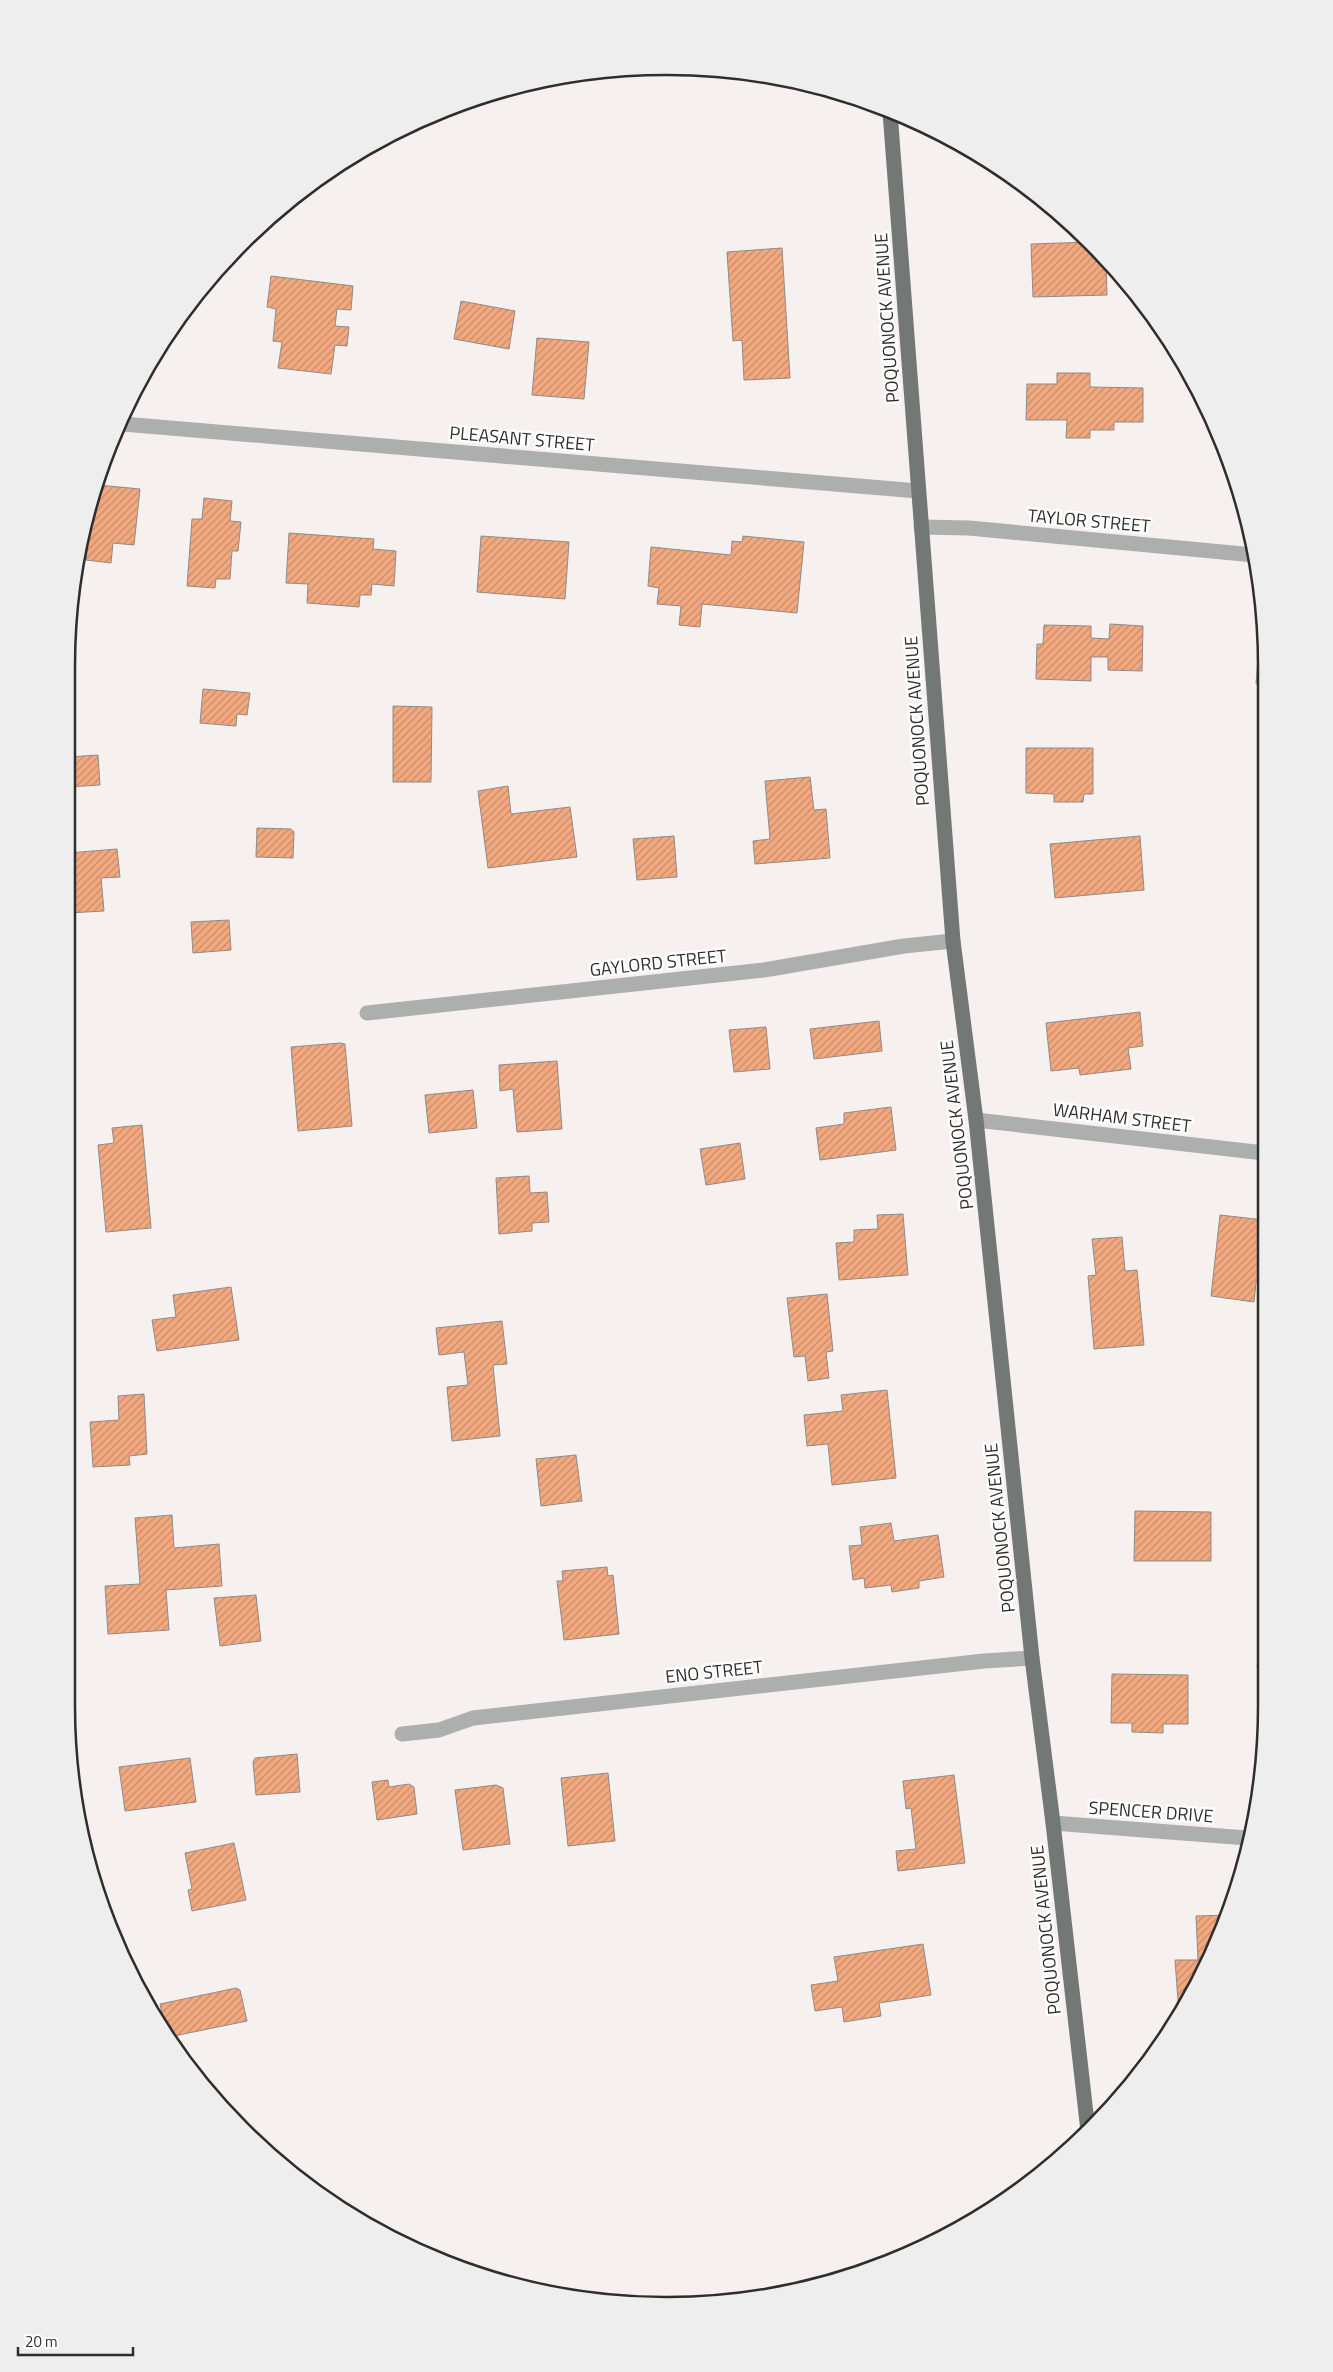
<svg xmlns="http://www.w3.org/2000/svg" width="1333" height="2372" font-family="'Titillium Web',sans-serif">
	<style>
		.building { fill: url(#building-hatch); stroke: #908b89 }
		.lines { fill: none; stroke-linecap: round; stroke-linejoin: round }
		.minor { stroke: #acafae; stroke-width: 15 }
		.major { stroke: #737775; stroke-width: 15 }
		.labels { text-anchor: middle; stroke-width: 5; stroke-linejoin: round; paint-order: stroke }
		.street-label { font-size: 18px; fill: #302e2d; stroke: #fff }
		.rim { fill: none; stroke: #302e2d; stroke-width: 2.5 }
	</style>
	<defs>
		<pattern id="building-hatch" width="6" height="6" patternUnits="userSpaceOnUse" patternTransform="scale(1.25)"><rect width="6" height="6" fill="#f3a97f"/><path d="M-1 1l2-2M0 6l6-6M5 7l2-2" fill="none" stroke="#c58a68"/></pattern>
	</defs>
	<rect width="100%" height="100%" fill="#f6f0ee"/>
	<g class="building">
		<path d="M1091,242L1106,261L1107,295L1033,297L1031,244Z"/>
		<path d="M782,248L790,378L744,380L742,340L733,341L727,252Z"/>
		<path d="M271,276L353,286L351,310L337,309L335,326L349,327L347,346L335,345L331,374L278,368L282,342L273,341L276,309L267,307Z"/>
		<path d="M461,301L515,311L509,349L454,339Z"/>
		<path d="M537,338L589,342L584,399L532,395Z"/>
		<path d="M1057,373H1090V387L1143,388V422H1114V430H1090V438H1066L1067,420H1026L1027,384H1057Z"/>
		<path d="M98,485L140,489L134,545L113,543L111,563L86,560L92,499Z"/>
		<path d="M204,498L232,501L230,521L241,522L238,551H232L230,579H216L215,588L187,586L192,519H202Z"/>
		<path d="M289,533L374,539L373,549L396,551L394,586L372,584L371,595H360L359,607L307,603L308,584L286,583Z"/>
		<path d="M481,536L569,542L565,599L477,592Z"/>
		<path d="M743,536L804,542L797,613L702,604L700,627L679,625L681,606L657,604L659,588L648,586L651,547L731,555L732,541L742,542Z"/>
		<path d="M1110,624L1143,626L1142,671L1108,670V657H1091V681L1036,679L1037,644H1043L1044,625L1091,626V638L1109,639Z"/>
		<path d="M1259,643L1262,644V684H1256Z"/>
		<path d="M203,689L250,693L247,715L237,714L236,726L200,723Z"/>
		<path d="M393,706L432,707L431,782H393Z"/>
		<path d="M1026,748H1093V794H1084L1083,802H1054V794L1026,793Z"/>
		<path d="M98,755L100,785L68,787V757Z"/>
		<path d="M810,777L814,810L826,809L830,858L755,864L753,841L770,839L765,781Z"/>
		<path d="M508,786L511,814L570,807L577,857L488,868L478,791Z"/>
		<path d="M257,828L291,829L294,832L293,858L256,857Z"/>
		<path d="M674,836L677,877L637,880L633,839Z"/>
		<path d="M1140,836L1144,890L1055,898L1050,844Z"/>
		<path d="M117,849L120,877L101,878L104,911L68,913V853Z"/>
		<path d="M229,920L231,950L193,953L191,922Z"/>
		<path d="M1140,1012L1143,1046L1128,1048L1131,1069L1080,1075L1079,1068L1051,1071L1046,1023Z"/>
		<path d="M879,1021L882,1051L814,1059L810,1029Z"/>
		<path d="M766,1027L770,1069L734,1072L729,1030Z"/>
		<path d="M340,1043L345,1044L352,1126L298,1131L291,1047Z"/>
		<path d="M557,1061L562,1129L517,1132L513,1089L500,1091L499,1065Z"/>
		<path d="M473,1090L477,1128L429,1133L425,1095Z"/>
		<path d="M891,1107L896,1150L820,1160L816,1128L844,1124V1113Z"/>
		<path d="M142,1125L151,1228L106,1232L98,1145L114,1143L112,1128Z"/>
		<path d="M740,1143L745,1179L706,1185L700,1149Z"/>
		<path d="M529,1176L530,1193L547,1192L549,1222L532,1223V1231L499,1234L496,1178Z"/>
		<path d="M903,1214L908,1275L839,1280L836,1243L854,1242V1230L878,1229L877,1215Z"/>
		<path d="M1220,1215L1264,1220V1284L1256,1282L1254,1302L1211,1296Z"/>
		<path d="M1122,1237L1125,1271L1137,1270L1144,1345L1094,1349L1088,1276L1096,1275L1092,1239Z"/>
		<path d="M231,1287L239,1340L157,1351L152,1320L176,1317L173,1295Z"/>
		<path d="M827,1294L833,1351L826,1352L829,1378L808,1381L805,1356L794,1357L787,1298Z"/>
		<path d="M502,1321L507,1364L493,1365L500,1436L452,1441L447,1387L468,1385L464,1352L439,1355L436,1328Z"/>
		<path d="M887,1390L896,1478L832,1485L828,1444L807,1446L804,1415L843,1411L841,1395Z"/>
		<path d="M144,1394L147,1454L129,1456L130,1465L93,1467L90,1422L119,1420L118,1396Z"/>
		<path d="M576,1455L582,1501L541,1506L536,1459Z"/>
		<path d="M1135,1511L1211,1512V1561H1134Z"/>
		<path d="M172,1515L174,1548L219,1544L222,1586L166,1590L169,1630L108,1634L105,1586L140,1584L135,1518Z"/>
		<path d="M891,1523L894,1541L938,1535L944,1577L919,1581V1588L892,1592L891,1585L865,1588L864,1578L853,1580L849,1546L862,1545L860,1527Z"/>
		<path d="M607,1567L608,1576L613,1575L619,1634L564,1640L557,1581H563L562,1571Z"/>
		<path d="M256,1595L261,1641L220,1646L214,1598Z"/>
		<path d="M1262,1625H1265V1669L1257,1668Z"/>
		<path d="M1112,1674L1188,1675V1724H1163V1733L1132,1732V1723H1111Z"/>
		<path d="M297,1754L300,1792L256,1795L253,1762L255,1758Z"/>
		<path d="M190,1758L196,1802L125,1811L119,1767Z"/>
		<path d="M608,1773L615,1841L568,1846L561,1778Z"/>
		<path d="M954,1775L965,1863L898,1871L896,1851L916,1849L911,1808L906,1809L903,1781Z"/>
		<path d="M388,1780L389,1787L409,1784L414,1787L417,1814L377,1820L372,1782Z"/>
		<path d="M496,1785L503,1788L510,1844L463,1850L455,1790Z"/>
		<path d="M234,1843L246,1900L192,1911L188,1890L192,1889L185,1853Z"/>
		<path d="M1228,1915L1186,2006L1179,2014L1175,1960H1198L1196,1916Z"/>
		<path d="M923,1944L931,1995L879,2003L881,2016L844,2022L842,2007L815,2011L811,1985L838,1981L834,1957Z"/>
		<path d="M236,1988L240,1990L247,2021L169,2037L166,2032L160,2004Z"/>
	</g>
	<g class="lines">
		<g class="minor">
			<path d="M123,424L918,491"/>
			<path d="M921,527L969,528L1254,555"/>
			<path d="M367,1013L764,970L904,946L953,941"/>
			<path d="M976,1120L1264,1153"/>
			<path d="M402,1734L439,1730L473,1718L984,1661L1032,1658"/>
			<path d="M1053,1823L1247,1838"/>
		</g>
		<path class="major" d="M890,112L953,941L976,1120L1032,1658L1053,1823L1088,2131"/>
	</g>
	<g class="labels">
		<g class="street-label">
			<text transform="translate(887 318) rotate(-94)" y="6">POQUONOCK AVENUE</text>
			<text transform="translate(522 439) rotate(5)" y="6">PLEASANT STREET</text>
			<text transform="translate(1089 521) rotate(5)" y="6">TAYLOR STREET</text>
			<text transform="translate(917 721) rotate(-94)" y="6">POQUONOCK AVENUE</text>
			<text transform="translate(658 963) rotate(-6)" y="6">GAYLORD STREET</text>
			<text transform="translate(1122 1118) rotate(7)" y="6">WARHAM STREET</text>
			<text transform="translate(957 1125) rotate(-97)" y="6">POQUONOCK AVENUE</text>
			<text transform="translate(1000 1528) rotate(-96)" y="6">POQUONOCK AVENUE</text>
			<text transform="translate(714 1672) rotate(-6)" y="6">ENO STREET</text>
			<text transform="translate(1151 1812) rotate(4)" y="6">SPENCER DRIVE</text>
			<text transform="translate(1046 1930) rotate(-96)" y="6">POQUONOCK AVENUE</text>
		</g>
	</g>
	<path d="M0 0H1333V2372H0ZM666 75H667A591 591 0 0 1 1258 666V1706A591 591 0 0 1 667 2297H666A591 591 0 0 1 75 1706V666A591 591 0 0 1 666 75Z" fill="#eee" fill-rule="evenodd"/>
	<path class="rim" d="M666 75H667A591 591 0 0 1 1258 666V1706A591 591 0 0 1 667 2297H666A591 591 0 0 1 75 1706V666A591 591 0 0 1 666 75Z"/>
	<path d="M18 2347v8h115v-8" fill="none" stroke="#302e2d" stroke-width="2.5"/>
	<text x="25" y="2347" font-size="15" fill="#302e2d" stroke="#ffffff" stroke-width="4" paint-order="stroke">20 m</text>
</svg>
